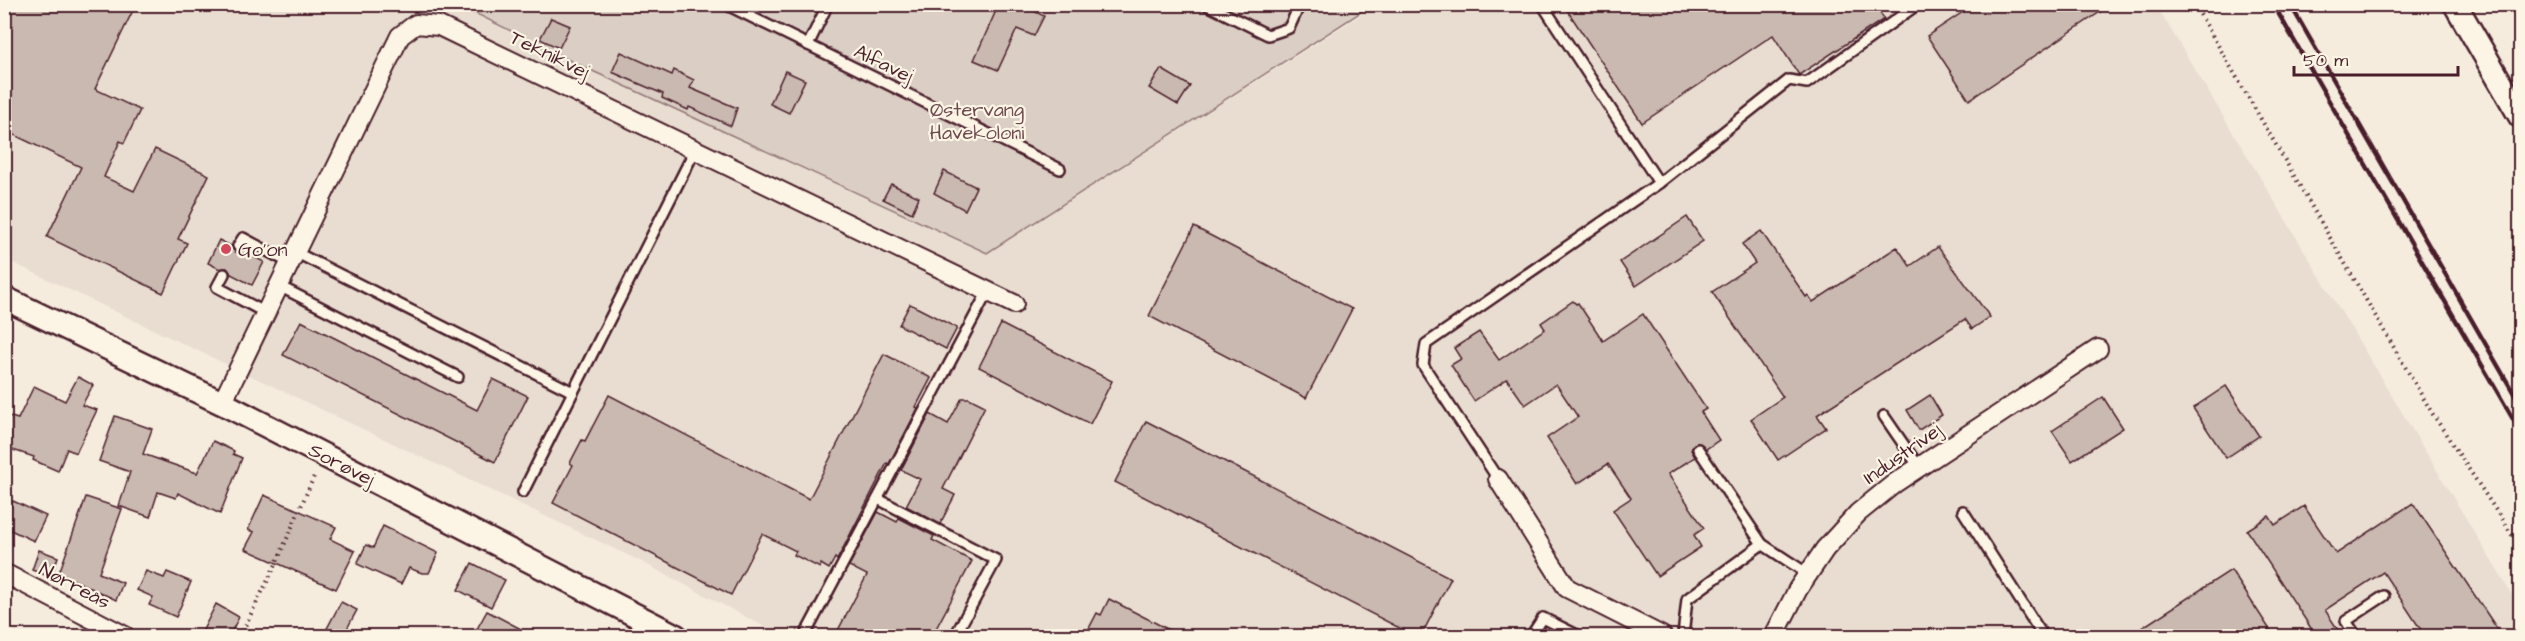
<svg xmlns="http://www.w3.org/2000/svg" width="2525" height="641" font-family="'Architects Daughter',sans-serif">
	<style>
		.built { fill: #e8ddd0 }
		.green { fill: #dbcec4; stroke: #927678; stroke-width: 1.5 }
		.building { fill: #cab9b1; stroke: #4a1f2b; stroke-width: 1.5 }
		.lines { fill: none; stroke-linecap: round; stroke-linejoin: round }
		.service-casing { stroke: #4a1f2b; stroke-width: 14 }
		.minor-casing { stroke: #4a1f2b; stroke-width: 22 }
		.tertiary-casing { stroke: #4a1f2b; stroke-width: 27 }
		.path { stroke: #4a1f2b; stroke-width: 4; stroke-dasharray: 1.5 4.5; stroke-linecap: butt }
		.service { stroke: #fcf5e5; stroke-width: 9 }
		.minor { stroke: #fcf5e5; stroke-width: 18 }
		.tertiary { stroke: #fcf5e5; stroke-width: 22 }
		.rail { stroke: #4a1f2b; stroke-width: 4.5 }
		.poi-dot { fill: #d1495b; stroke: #fcf5e5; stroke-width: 2 }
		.labels { text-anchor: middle; stroke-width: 4.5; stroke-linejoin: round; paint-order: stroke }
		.street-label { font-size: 20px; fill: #4a1f2b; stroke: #fcf5e5 }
		.park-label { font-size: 20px; fill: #6e4b51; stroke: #fcf5e5 }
		.poi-label { font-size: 20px; fill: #4a1f2b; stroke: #fcf5e5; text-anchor: start }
	</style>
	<rect width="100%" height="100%" fill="#f5ecde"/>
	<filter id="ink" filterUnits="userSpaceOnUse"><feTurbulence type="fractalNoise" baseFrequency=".0167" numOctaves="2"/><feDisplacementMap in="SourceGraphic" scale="12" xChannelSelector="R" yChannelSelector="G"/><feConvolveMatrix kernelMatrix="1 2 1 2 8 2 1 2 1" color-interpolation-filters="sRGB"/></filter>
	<g filter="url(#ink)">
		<path class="built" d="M4,5H459L573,62L987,253L1376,5H2156L2520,608V636H782L642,562L5,259Z"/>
		<path class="green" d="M459,5H1372L987,253L573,62Z"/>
		<g class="building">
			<path d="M4,4H136L95,89L140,110L124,143L120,141L104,177L134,191L155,149L209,175L178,239L187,243L163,293L47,237L81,167L4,130Z"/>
			<path d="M999,4H1020L1044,16L1034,36L1017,29L998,70L974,60Z"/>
			<path d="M1563,4H1874L1884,19L1799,75L1773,35L1642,123Z"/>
			<path d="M1975,4H2112L1969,100L1927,36Z"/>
			<path d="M551,18L570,26L559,48L540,39Z"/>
			<path d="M621,52L672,75L674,70L694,80L690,88L737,108L731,126L689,107L688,110L662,98L663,94L612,72Z"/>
			<path d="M1161,69L1190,86L1178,105L1149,88Z"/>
			<path d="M785,71L805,80L789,113L770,104Z"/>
			<path d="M944,171L976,187L965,210L934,193Z"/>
			<path d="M891,184L919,197L912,213L883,199Z"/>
			<path d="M1687,217L1703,241L1636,286L1620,262Z"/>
			<path d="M1194,227L1352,309L1306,398L1149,316Z"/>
			<path d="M1761,231L1806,297L1808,295L1813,302L1897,247L1910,266L1938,247L1990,317L1972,329L1965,319L1817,415L1826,428L1778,460L1751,419L1783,397L1712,292L1755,263L1742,244Z"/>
			<path d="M219,240L231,246L235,252L242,251L264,262L252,285L231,274L227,268L220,269L208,263Z"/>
			<path d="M1573,301L1576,304L1578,303L1603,341L1643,314L1706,409L1701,412L1719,440L1706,449L1700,443L1694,444L1691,450L1695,457L1668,474L1704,528L1694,535L1701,547L1657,576L1613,510L1631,498L1608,464L1577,484L1547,438L1578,417L1556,384L1525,405L1507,379L1474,401L1451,365L1461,359L1454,348L1479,332L1499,360L1545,329L1541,323Z"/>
			<path d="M910,304L957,328L946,349L899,325Z"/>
			<path d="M301,321L477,410L493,379L528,396L495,462L283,355Z"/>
			<path d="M1001,324L1112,381L1090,424L979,367Z"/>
			<path d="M884,354L931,378L916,407L918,408L889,464L887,463L837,560L835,558L829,569L821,564L820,568L794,555L796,551L762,534L731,595L553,503L573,465L570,463L582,440L585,441L609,395L809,499Z"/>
			<path d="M78,377L93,385L82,405L97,410L76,453L67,449L58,471L33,460L34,457L4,447V415L18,419L34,386L65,401Z"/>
			<path d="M2226,386L2259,436L2226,458L2193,408Z"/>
			<path d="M1930,395L1942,415L1919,430L1907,410Z"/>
			<path d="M2103,397L2123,428L2072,461L2052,431Z"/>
			<path d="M962,398H969L985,406L943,489L955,495L940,524L906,506L920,479L901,470L930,414L948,424Z"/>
			<path d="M115,416L152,429L143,454L197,473L213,441L234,451L233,454L242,458L220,514L178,493L176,498L158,492L150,517L119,506L130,472L99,461Z"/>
			<path d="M1146,421L1451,578L1421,636H1415L1115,482Z"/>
			<path d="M264,495L336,527L330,539L355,551L336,589L245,549L254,532L248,530Z"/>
			<path d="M86,497L122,509L99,573L123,583L116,600L59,573Z"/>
			<path d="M13,501L46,516L34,541L4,527V519Z"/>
			<path d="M2413,503L2502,636H2425L2383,572L2325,610L2342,636H2316L2247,530L2269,516L2275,525L2304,506L2336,554Z"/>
			<path d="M878,512L897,522L899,518L934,536L932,540L972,561L932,636H835L867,575L849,566Z"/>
			<path d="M383,526L438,553L429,573H422L409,568L401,584L357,564L366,545L373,548Z"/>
			<path d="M39,550L58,557L51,577L32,570Z"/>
			<path d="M472,563L505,580L491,607L458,590Z"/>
			<path d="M2231,570L2274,636H2129Z"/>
			<path d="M146,571L164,578L167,572L191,582L176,617L149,605L153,597L137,590Z"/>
			<path d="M1109,599L1181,636H1085L1097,613L1101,615Z"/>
			<path d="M341,602L357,610L343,636H323Z"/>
			<path d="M216,604L239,617L229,636H200Z"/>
			<path d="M487,611L534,636H473Z"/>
		</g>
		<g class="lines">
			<defs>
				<g id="service">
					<path d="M725,4L1060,169"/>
					<path d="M1205,4L1268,35L1289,28L1300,4"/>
					<path d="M1542,4L1659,183"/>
					<path d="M808,45L828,4"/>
					<path d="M238,246L243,238L290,263"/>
					<path d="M295,252L573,392L523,492"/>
					<path d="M224,274L217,287L266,313"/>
					<path d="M279,286L458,377"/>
					<path d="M573,392L695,150"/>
					<path d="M1884,416L1919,467"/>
					<path d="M1698,449L1762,544"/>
					<path d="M1498,479L1423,365L1426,344L1659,183L1789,80L1807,83L1918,4"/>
					<path d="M878,499L996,560L955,636"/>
					<path d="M1963,511L2043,636"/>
					<path d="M808,636L805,635L988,291"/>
					<path d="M1531,636L1543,618L1579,636"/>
					<path d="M1683,636L1687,599L1762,544L1808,574"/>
					<path d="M2356,636L2346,621L2384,596"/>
				</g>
				<g id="minor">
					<path d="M222,403L400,36L416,24L439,26L1014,304"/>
					<path d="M1498,479L1567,588L1662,636"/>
					<path d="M4,573L125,636"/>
					<path d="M1774,636L1798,589L1825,549L1858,513L1895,483L2098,349"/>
				</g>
				<g id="tertiary">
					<path d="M2455,4L2520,116"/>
					<path d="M4,298L222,403L676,636"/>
				</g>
			</defs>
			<use href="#service" class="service-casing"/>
			<use href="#minor" class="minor-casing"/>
			<use href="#tertiary" class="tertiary-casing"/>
			<g class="path">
				<path d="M2194,4L2432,413L2520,547"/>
				<path d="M240,636L276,564L315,474"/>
			</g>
			<use href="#service" class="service"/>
			<use href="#minor" class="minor"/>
			<use href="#tertiary" class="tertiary"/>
			<g class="rail">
				<path d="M2273,4L2520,431"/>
				<path d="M2290,4L2520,404"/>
			</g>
		</g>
	</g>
	<circle class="poi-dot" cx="226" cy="249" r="6"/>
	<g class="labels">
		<g class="street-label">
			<text transform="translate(550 54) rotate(26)" y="7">Teknikvej</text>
			<text transform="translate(884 63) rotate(26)" y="7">Alfavej</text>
			<text transform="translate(1902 453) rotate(-35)" y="7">Industrivej</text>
			<text transform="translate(342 464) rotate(27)" y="7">Sorøvej</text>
			<text transform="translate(75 585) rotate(28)" y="7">Nørreås</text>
		</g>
		<g class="park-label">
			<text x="977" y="116">Østervang<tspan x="977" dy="23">Havekoloni</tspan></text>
		</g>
		<g class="poi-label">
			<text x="238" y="256">Go'on</text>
		</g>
	</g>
	<rect width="2525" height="641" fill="none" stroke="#fcf5e5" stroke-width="24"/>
	<rect x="12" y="12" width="2501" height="617" fill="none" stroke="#4a1f2b" stroke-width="2" filter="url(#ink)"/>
	<path d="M2294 66v9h164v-9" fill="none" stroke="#4a1f2b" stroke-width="3"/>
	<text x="2303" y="66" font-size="18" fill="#4a1f2b" stroke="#fcf5e5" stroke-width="4.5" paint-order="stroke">50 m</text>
</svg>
